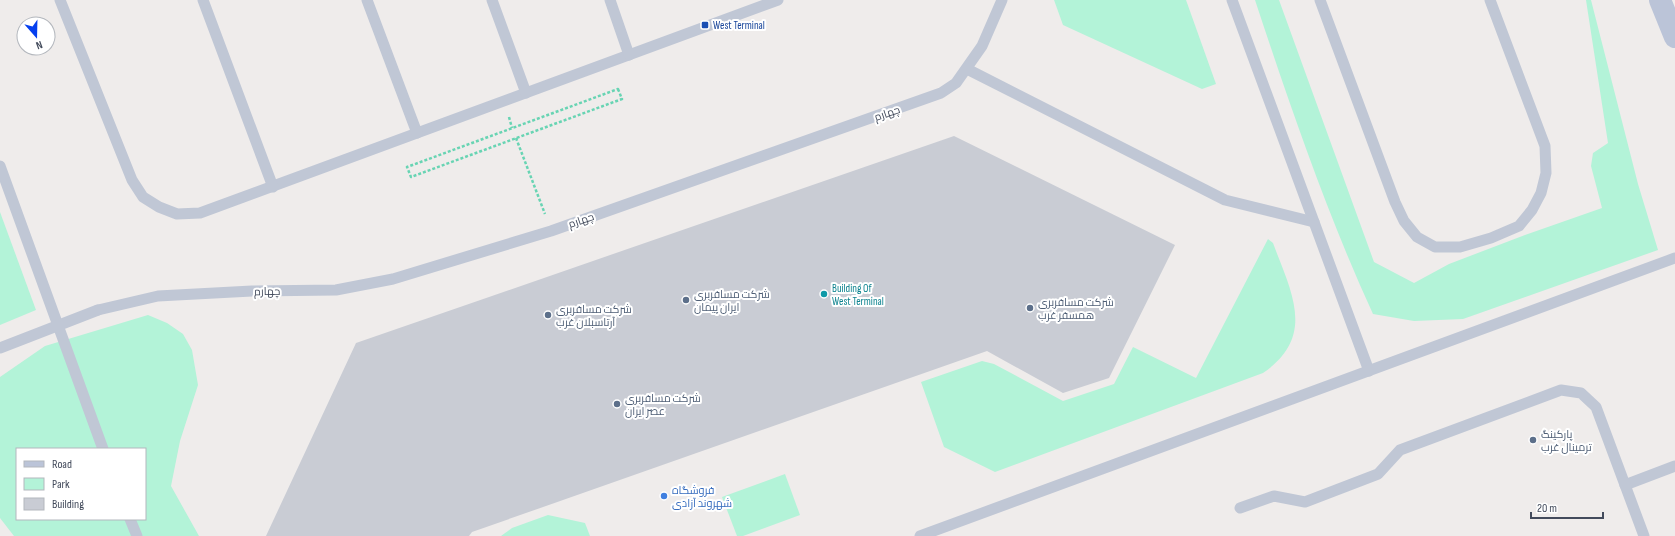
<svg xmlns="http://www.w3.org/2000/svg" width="1675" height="536" font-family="'Sofia Sans Condensed',Cairo,sans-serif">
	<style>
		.green { fill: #b3f3d8; fill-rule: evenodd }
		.building { fill: #c9ccd4 }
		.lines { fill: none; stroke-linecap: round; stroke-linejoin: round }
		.path { stroke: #68d4b3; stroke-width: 2.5; stroke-dasharray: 3 2; stroke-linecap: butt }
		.service { stroke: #c0c7d5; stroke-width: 11 }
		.secondary { stroke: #bbc4d8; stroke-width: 22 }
		.service-bridge { stroke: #c0c7d5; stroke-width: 11 }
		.transit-dot { fill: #1a4fb4; stroke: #fff; stroke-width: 1.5 }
		.culture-dot { fill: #0f9aa8; stroke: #fff; stroke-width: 1.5 }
		.service-dot { fill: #5c6f8a; stroke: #fff; stroke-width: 1.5 }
		.shop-dot { fill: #3f7fe0; stroke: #fff; stroke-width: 1.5 }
		.labels { text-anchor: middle; stroke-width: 4; stroke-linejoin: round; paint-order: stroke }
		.transit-label { font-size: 11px; fill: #164399; stroke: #fff; text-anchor: start }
		.street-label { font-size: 11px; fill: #424a5b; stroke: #fff }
		.culture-label { font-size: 11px; fill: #0d838f; stroke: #fff; text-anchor: start }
		.service-label { font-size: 11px; fill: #4e5e75; stroke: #fff; text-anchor: start }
		.shop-label { font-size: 11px; fill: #366cbe; stroke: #fff; text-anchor: start }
	</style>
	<rect width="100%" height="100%" fill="#efeceb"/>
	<g class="green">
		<path d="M1054,0H1186L1216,84L1202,89L1063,25Z"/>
		<path d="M1255,0H1279L1374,262L1414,283L1449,264L1525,235L1602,208L1591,166L1593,153L1608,143L1586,0H1591L1638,184L1658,250L1463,319L1414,321L1373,314C1327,214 1290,106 1255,0Z"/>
		<path d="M0,212L36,310L0,325Z"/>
		<path d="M1268,239L1273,243C1291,292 1317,336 1263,373L995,472L944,447L921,382L982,361L994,364L1063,401L1114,384L1133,347L1196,378Z"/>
		<path d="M148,315L167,323L183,334L192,350L198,385L180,441L171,486L199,536H14L0,518V377L45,346ZM17,449H145V519H17Z"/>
		<path d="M785,474L800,515L743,536H737L722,497Z"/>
		<path d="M548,515L585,523L590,536H501L512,528Z"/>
	</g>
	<path class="building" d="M954,136L1175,245L1109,378L1063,393L987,351L472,532L469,536H266L356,343Z"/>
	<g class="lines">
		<g class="path">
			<path d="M618,89L622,99L411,177L407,167Z"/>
			<path d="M509,117L512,128"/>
			<path d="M516,138L545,214"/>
		</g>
		<g class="service">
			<path d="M60,0L132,180L143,197L159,207L177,214L200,213L778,0"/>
			<path d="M203,0L273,187"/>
			<path d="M367,0L417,133"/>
			<path d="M492,0L526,93"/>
			<path d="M610,0L629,55"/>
			<path d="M1232,0L1369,371"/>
			<path d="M1320,0L1395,202L1404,221L1417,237L1435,247H1460L1491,238L1519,226L1532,210L1541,193L1546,173L1545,146L1490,0"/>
			<path d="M967,69L1225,200L1314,222"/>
			<path d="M0,166L103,449"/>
			<path d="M98,310L158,296L252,291L336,290L393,279L551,231L941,93L956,83L982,46L1002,0"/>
			<path d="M1625,485L1675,466"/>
			<path d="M1240,508L1274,496L1305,502L1378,474L1400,450L1561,390L1581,393L1596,407L1644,536"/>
			<path d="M130,519L137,536"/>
			<path d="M920,536L1675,258"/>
		</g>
		<path class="secondary" d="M1660,0L1675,37"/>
		<path class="service-bridge" d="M0,348L98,310"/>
	</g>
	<rect class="transit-dot" x="701" y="21" width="8" height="8" rx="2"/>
	<circle class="culture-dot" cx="824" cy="294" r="4"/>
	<g class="service-dot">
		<circle cx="686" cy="300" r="4"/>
		<circle cx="1030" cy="308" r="4"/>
		<circle cx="548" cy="315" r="4"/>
		<circle cx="617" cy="404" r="4"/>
		<circle cx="1533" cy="440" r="4"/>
	</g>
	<circle class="shop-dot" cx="664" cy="496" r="4"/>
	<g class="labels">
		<g class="transit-label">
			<text x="713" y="29">West Terminal</text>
		</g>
		<g class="street-label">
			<text transform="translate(887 113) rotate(-19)" y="4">چهارم</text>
			<text transform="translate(581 220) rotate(-19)" y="4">چهارم</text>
			<text transform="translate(267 291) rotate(-1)" y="4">چهارم</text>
		</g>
		<g class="culture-label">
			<text x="832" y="292">Building Of<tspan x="832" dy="13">West Terminal</tspan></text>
		</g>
		<g class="service-label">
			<text x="694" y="298">شرکت مسافربری<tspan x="694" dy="13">ایران پیمان</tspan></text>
			<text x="1038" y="306">شرکت مسافربری<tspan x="1038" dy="13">همسفر غرب</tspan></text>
			<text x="556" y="313">شرکت مسافربری<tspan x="556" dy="13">آرتاسبلان غرب</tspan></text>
			<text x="625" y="402">شرکت مسافربری<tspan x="625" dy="13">عصر ایران</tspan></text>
			<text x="1541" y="438">پارکینگ<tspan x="1541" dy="13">ترمینال غرب</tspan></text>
		</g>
		<g class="shop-label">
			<text x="672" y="494">فروشگاه<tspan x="672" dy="13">شهروند آزادی</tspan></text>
		</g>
	</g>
	<rect x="16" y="448" width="130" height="72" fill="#ffffff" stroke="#b3b7bd"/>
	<rect x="24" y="461" width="20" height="6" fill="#bbc4d8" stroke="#b3b7bd"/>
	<text x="52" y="468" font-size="12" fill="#424a5b">Road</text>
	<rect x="24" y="478" width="20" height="12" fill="#b3f3d8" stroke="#b3b7bd"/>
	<text x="52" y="488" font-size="12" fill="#424a5b">Park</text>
	<rect x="24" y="498" width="20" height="12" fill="#c9ccd4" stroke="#b3b7bd"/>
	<text x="52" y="508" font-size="12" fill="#424a5b">Building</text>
	<g transform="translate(36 36) rotate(160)"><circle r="19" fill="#ffffff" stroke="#b3b7bd"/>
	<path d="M0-3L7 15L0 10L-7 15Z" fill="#053fef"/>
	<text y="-6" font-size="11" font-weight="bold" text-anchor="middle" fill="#424a5b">N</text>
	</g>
	<path d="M1531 512v6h72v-6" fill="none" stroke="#424a5b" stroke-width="2"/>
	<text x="1537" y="512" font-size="12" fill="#424a5b" stroke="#ffffff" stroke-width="3" paint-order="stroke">20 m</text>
</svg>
